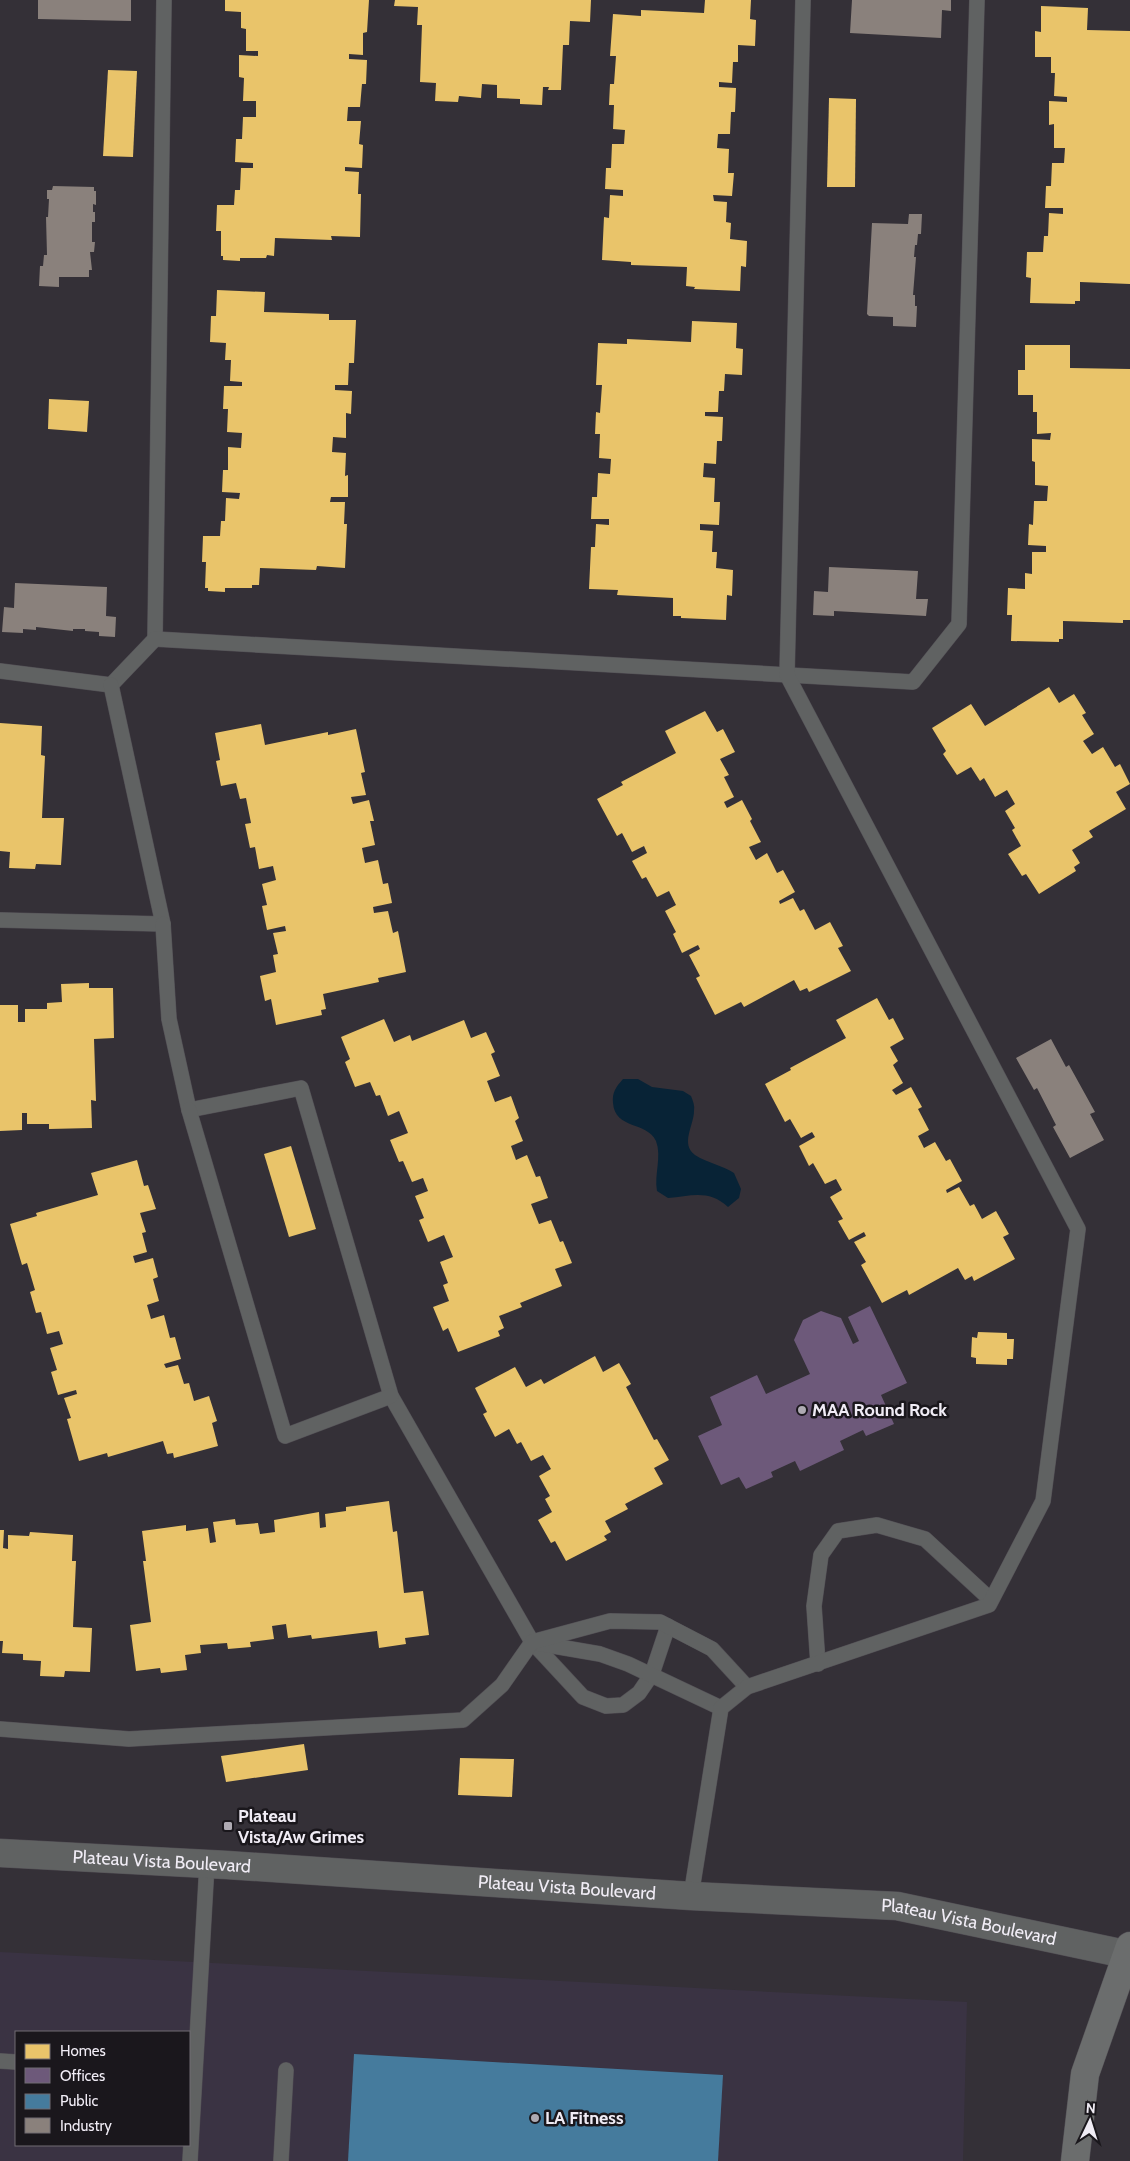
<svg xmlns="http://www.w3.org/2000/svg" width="1130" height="2161" font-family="Cabin,sans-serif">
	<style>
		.commercial { fill: #3a3343; fill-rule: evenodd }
		.water { fill: #082336 }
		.homes { fill: #e9c46a }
		.offices { fill: #6d597a }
		.public { fill: #457b9d }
		.industry { fill: #8a817c }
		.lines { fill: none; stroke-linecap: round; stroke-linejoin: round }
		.lane-casing { stroke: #524f55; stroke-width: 16 }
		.street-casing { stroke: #524f55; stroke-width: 29 }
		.secondary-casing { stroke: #524f55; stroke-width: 29 }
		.lane { stroke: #606262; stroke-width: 15 }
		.street { stroke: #606262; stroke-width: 28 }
		.secondary { stroke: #6b6d6d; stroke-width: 28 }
		.poi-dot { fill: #aeaab2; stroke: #1a171c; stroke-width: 2 }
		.labels { text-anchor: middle; stroke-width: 5; stroke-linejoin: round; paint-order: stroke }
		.poi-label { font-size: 18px; font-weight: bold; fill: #f0ecf5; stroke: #1a171c; text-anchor: start }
		.street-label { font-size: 18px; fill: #f0ecf5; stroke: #1a171c }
	</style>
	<rect width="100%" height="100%" fill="#343037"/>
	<path class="commercial" d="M0,1952L967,2002L963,2161H0ZM16,2032H189V2145H16Z"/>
	<path class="water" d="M623,1079H638L652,1087L683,1091L691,1096C693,1101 695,1106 694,1111C694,1125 680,1144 695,1155C707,1163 722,1165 734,1173L741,1189L739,1198L728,1207C709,1189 691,1196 668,1198L657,1191C654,1174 662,1157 656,1141C647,1121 615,1130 613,1103C612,1092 616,1087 623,1079Z"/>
	<g class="homes">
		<path d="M225,0H369L367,32L363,33V55L349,54V59L367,60L366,84H362L360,107H348L347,121H361L359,144L363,145L362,168L345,167V171L359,172L358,194H361L360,237L331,236L332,240L275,238L274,256L267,255L266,258H240V261L223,260V256H221V231H216L217,205H234L235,190H240L241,168H253V163L235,162L236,139H242L243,117H256V101H243L244,78L239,77V55L258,56V51H246V29L241,28V12L225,11Z"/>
		<path d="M395,0H591L590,22L570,21L569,45H563L561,90H548L549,87H543L542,105L520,104V99L497,98V85L482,84L481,98L459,96L458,102L435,101L436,83L420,82L422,25H417L418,7L394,6Z"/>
		<path d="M705,0H751L750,19L756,20L755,46L738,45V62H733L732,83L719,82V87L736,88L735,112H731L730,134H718L717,148L729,149L728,173H734L732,196L713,195L714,201L727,202L726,222L731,223L730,239L747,241L746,267L741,266L740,291L694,289L695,287L686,286L687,267L631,265V262L602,260L604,217L609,218L610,195L623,196V190L605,189L606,168H611L612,144H624L625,130L613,129L614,105H609L610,84H614L616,56H610L613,14L641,16V10L704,13Z"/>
		<path d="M1041,6L1088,8L1087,30L1130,31V284L1080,282V301H1075V304L1030,303L1031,278L1026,277L1027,252H1043L1044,236H1048L1049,213L1063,214V208H1045L1046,186H1051L1052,163H1064L1065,148H1054V124L1049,125V101L1067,102V97L1054,96L1055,73H1051V57H1035V31L1041,32Z"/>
		<path d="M108,70L137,71L133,157L103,156Z"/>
		<path d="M829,98L856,99L855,187H827Z"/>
		<path d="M217,290L265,292L264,312L329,314V320H356L354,363H349L348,385H335V390L352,391L351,414L346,413V438L333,437L332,452L346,453L345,476L348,475V497H331L330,502H345L344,524H347L345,568L317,566L316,570L260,568L259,585H252V588H225V592L208,591V588H205L206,562H202L203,536H220L221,521H225L226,498L239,499L240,493L222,492L223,470H228V447L241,448L242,433L227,432L228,409H223L224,386H242V382L230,381L231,360H225L226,343L210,342L211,316H216Z"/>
		<path d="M692,321L737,323L736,348L743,349L742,375L725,374L724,391H719L718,412H705V416L723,417L722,441H717L716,464L704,463L703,477L715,478L714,502H720L719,525L700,524V530L713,531L712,552H717L716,568L733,570L732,596L727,595L726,620L681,618V616H673V598L617,595L618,590L589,589L591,547H595L596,524L609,525V519H591L592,497H597L598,473L610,474L611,459L599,458L600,434H595L596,412L600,413L602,385H596L598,343L627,344V339L691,342Z"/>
		<path d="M1025,345H1070V368L1130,369V620H1123V623L1063,621V639H1059V642L1011,641L1012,615H1007L1008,588L1025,589V573L1032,574V552H1046V546L1028,545L1029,524L1033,525L1034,501H1047L1048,486L1035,485V462L1032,461V439L1050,440L1051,433L1037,434V412H1033V395H1018V370H1025Z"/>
		<path d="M49,399L89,401L87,432L48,429Z"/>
		<path d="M1049,687L1059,703L1074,694L1086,713L1082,715L1094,734L1083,741L1092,754L1103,747L1115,767L1120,764L1130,784L1116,792L1126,809L1089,831L1093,837L1072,850L1080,863L1074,867L1076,871L1039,894L1026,874L1022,876L1008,854L1021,846L1012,830L1015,828L1005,811L1015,804L1007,790L995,797L984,778L980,781L971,767L957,775L943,754L946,751L932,728L971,704L985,726Z"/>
		<path d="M705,711L717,732L723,729L735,752L720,759L729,775L724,777L734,797L724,802L727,808L742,800L752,819L750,821L761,842L749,847L756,860L767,853L777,873L783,870L795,892L779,901L780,904L793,898L800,911L804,909L815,930L830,922L843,946L838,948L851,971L809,992L807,988L800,991L794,980L744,1007L741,1002L715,1015L696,978L700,976L689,955L700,949L698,945L682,953L673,934L676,932L665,911L676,905L669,891L657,897L646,877L642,879L632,861L647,853L644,846L632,852L622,833L617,836L597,799L623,785L621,782L676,753L665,731Z"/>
		<path d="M0,723L42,726L41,755L45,756L42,818H64L61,865L36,864L35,869L9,868L10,852L0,851Z"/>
		<path d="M261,724L265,745L328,732V735L356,729L365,772L361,773L366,795L351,797L353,804L369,800L374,821H370L375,845L362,848L365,863L378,860L383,884L388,883L392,903L373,907L374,913L388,911L393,933L398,931L406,972L378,978L379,982L323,994L326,1009L321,1010L322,1015L276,1025L271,999L265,1001L260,976L276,972L273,955L278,954L273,933L286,931L285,926L267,930L262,906L267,905L262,884L276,880L273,866L259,869L255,847L250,848L245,824L251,823L246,798L240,799L236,783L221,786L216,761L220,760L215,733Z"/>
		<path d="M89,983V988H113L114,1038L94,1039L96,1101L91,1100L92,1128L49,1129V1124H27V1113H22V1130L0,1131V1005H18V1022H25V1009H47V1003L62,1002L61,984Z"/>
		<path d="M877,998L889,1020L893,1018L904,1039L890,1047L898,1061L893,1065L903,1083L892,1090L896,1095L911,1087L922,1107L918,1109L929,1130L918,1136L924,1148L935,1142L946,1161L950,1159L962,1181L946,1190L947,1193L959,1187L970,1206L974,1204L982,1219L996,1211L1009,1234L1003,1237L1015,1259L974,1281L972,1276L965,1280L958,1268L909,1295L907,1290L882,1303L861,1265L866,1262L854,1242L866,1236L864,1232L849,1240L838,1221L843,1219L830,1197L842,1190L836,1179L825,1184L813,1163L809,1166L799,1146L815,1137L812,1132L801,1138L790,1119L785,1122L765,1084L791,1070L790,1068L846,1038L836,1020Z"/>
		<path d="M384,1019L394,1042L410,1035L412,1041L464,1020L471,1038L486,1032L495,1052L491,1054L500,1076L487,1081L495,1102L511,1096L519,1118L515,1121L523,1141L511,1146L516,1160L527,1155L536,1177L540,1176L548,1198L531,1204L539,1224L551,1220L560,1242L563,1241L572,1263L555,1269L562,1286L520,1303L522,1307L499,1316L504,1328L498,1331L500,1336L458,1352L448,1328L443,1331L433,1307L449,1301L443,1285L448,1283L440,1262L453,1257L444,1235L428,1242L419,1220L424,1218L415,1196L428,1191L423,1178L412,1182L403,1161L399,1162L390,1140L408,1133L399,1111L388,1116L380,1095L376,1096L370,1082L355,1087L345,1062L350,1059L341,1037Z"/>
		<path d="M291,1146L316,1229L289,1237L264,1154Z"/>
		<path d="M137,1160L144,1186L148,1185L156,1209L140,1213L146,1232L142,1233L147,1252L133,1256L135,1263L153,1258L158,1277L153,1279L159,1301L147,1305L151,1319L164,1315L170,1338L175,1337L181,1359L164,1364L166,1368L178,1365L184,1384L189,1383L194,1401L209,1396L217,1421L212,1423L218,1446L174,1458L173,1453L167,1454L163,1441L108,1457L107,1453L79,1461L67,1419L71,1418L64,1398L77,1394L76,1390L58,1395L51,1372L57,1370L50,1348L63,1344L59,1331L47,1334L41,1312L36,1313L30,1292L35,1290L27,1263L22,1265L10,1224L37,1216L36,1213L98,1195L91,1173Z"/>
		<path d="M978,1332L1007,1333V1339H1014L1013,1359H1007V1365L976,1364V1358L971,1357L972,1337L977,1338Z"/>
		<path d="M595,1356L603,1372L619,1363L631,1384L626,1387L654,1440L657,1439L669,1460L654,1468L663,1484L625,1504L628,1509L605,1521L611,1532L604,1536L607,1540L566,1561L555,1541L551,1543L538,1520L552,1512L545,1499L550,1496L539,1476L551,1469L543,1455L531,1461L521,1442L517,1444L509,1429L495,1437L483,1414L487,1412L475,1388L515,1367L526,1387L541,1379L544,1384Z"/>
		<path d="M389,1501L393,1532L397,1531L404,1593L423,1591L429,1635L405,1638L406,1644L379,1648L377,1631L312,1639L311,1635L288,1638L286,1624L272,1626L274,1639L250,1642L251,1647L228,1649L227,1643L200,1645L201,1653L185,1655L187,1670L161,1673L160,1668L136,1671L130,1625L151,1622L143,1561H146L142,1531L186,1525V1531L208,1528L210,1543L216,1542L213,1522L235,1519L236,1525L258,1523L260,1534L275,1532L274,1520L319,1512L320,1528L326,1527L325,1514L346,1511V1507Z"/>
		<path d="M0,1530H4L3,1548L8,1549V1535L29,1536L30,1532L73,1535L72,1561H76L73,1627L92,1628L90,1672L65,1671L64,1677L40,1676L41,1661L23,1660V1654L2,1653L3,1641H0Z"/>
		<path d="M304,1744L308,1770L226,1782L221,1756Z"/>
		<path d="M460,1758L514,1759L512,1797L458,1795Z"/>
	</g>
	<path class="offices" d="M870,1306L907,1383L881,1395L894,1424L866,1436L863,1430L840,1441L844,1450L800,1471L795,1461L771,1472L773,1477L746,1489L739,1477L721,1485L698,1436L722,1425L710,1397L757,1375L766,1394L810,1374L794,1340L803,1320L821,1311L841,1318L853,1344L859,1341L848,1317Z"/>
	<path class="public" d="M354,2054L723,2075L718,2161H348Z"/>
	<g class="industry">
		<path d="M38,0H131V21L38,19Z"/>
		<path d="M852,0H951V11L942,10L941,38L850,33Z"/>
		<path d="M53,186L94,187V191H96V205L93,204V212H95V222H92V242H95L94,252H90L92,270H89V277H59V287L39,286L40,266H43L44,255H47L46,217H48L49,199H47V190H52Z"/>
		<path d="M909,214H922L921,234H918L917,245H915L914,257H916L913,295H915V306H917L916,327L893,326V317L869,316L867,314L872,223L908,224Z"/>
		<path d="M829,567L918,571L916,599H928L926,616L834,611V616L813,615L814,591L828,592Z"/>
		<path d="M15,583L107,587L106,616L116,617L115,637L99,636V632L85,631V629H73V631L36,627V630L23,629V633L2,632L4,607L14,608Z"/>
		<path d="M1051,1039L1066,1067L1069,1065L1095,1112L1090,1114L1104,1140L1070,1158L1053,1127L1056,1125L1037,1088L1034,1090L1016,1058Z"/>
	</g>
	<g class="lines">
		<defs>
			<g id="lane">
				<path d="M155,639L164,0"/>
				<path d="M0,671L111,685"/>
				<path d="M111,685L155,639L913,682L959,624L977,0"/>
				<path d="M0,920L163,924L111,685"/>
				<path d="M163,924L169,1019L189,1110L301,1088L391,1396L532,1642L583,1697L606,1706L623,1705L639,1693L652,1674L668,1626"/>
				<path d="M189,1110L285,1436L391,1396"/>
				<path d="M536,1643L600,1654L628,1664L721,1708"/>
				<path d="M818,1664L814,1606L821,1555L838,1531L877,1525L925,1539L991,1600"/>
				<path d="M0,1729L129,1739L463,1720L502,1685L532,1642L610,1621L660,1622L712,1649L747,1687"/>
				<path d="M691,1896L721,1708L747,1687L989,1605L1043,1501L1078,1229L787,675L803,0"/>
				<path d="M0,2061L16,2062"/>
				<path d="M190,2161L207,1864"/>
				<path d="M281,2161L286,2070"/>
			</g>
			<g id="street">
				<path id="s1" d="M0,1853L227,1865L691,1896L897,1906L1130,1955"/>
			</g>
			<path id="secondary" d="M1075,2161L1085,2074L1130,1946"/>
		</defs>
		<use href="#lane" class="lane-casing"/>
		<use href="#street" class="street-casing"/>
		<use href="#secondary" class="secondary-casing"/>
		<use href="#lane" class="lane"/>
		<use href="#street" class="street"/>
		<use href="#secondary" class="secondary"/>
	</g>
	<g class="poi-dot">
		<circle cx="802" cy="1410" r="5"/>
		<rect x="223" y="1821" width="10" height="10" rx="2.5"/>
		<circle cx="535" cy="2118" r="5"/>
	</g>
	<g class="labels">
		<g class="poi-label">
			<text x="812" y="1416">MAA Round Rock</text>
			<text x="238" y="1822">Plateau<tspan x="238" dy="21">Vista/Aw Grimes</tspan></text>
			<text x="545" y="2124">LA Fitness</text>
		</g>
		<g class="street-label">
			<text dy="6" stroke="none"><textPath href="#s1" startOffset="162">Plateau Vista Boulevard</textPath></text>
			<text dy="6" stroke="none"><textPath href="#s1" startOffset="568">Plateau Vista Boulevard</textPath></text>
			<text dy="6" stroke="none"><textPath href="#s1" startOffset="972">Plateau Vista Boulevard</textPath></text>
		</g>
	</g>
	<rect x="15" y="2031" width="175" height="115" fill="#1a171c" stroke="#706c73"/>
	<rect x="25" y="2044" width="25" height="15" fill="#e9c46a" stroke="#706c73"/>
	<text x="60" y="2056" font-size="15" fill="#f0ecf5">Homes</text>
	<rect x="25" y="2068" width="25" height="15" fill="#6d597a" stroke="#706c73"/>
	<text x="60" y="2081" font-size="15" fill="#f0ecf5">Offices</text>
	<rect x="25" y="2094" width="25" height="15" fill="#457b9d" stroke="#706c73"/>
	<text x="60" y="2106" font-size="15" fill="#f0ecf5">Public</text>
	<rect x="25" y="2118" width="25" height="15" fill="#8a817c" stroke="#706c73"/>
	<text x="60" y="2131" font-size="15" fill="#f0ecf5">Industry</text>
	<g transform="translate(1090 2121) rotate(4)" stroke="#1a171c" stroke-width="4" paint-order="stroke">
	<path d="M0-4L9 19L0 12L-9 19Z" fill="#f0ecf5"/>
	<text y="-8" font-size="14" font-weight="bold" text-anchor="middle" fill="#f0ecf5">N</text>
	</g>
</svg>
